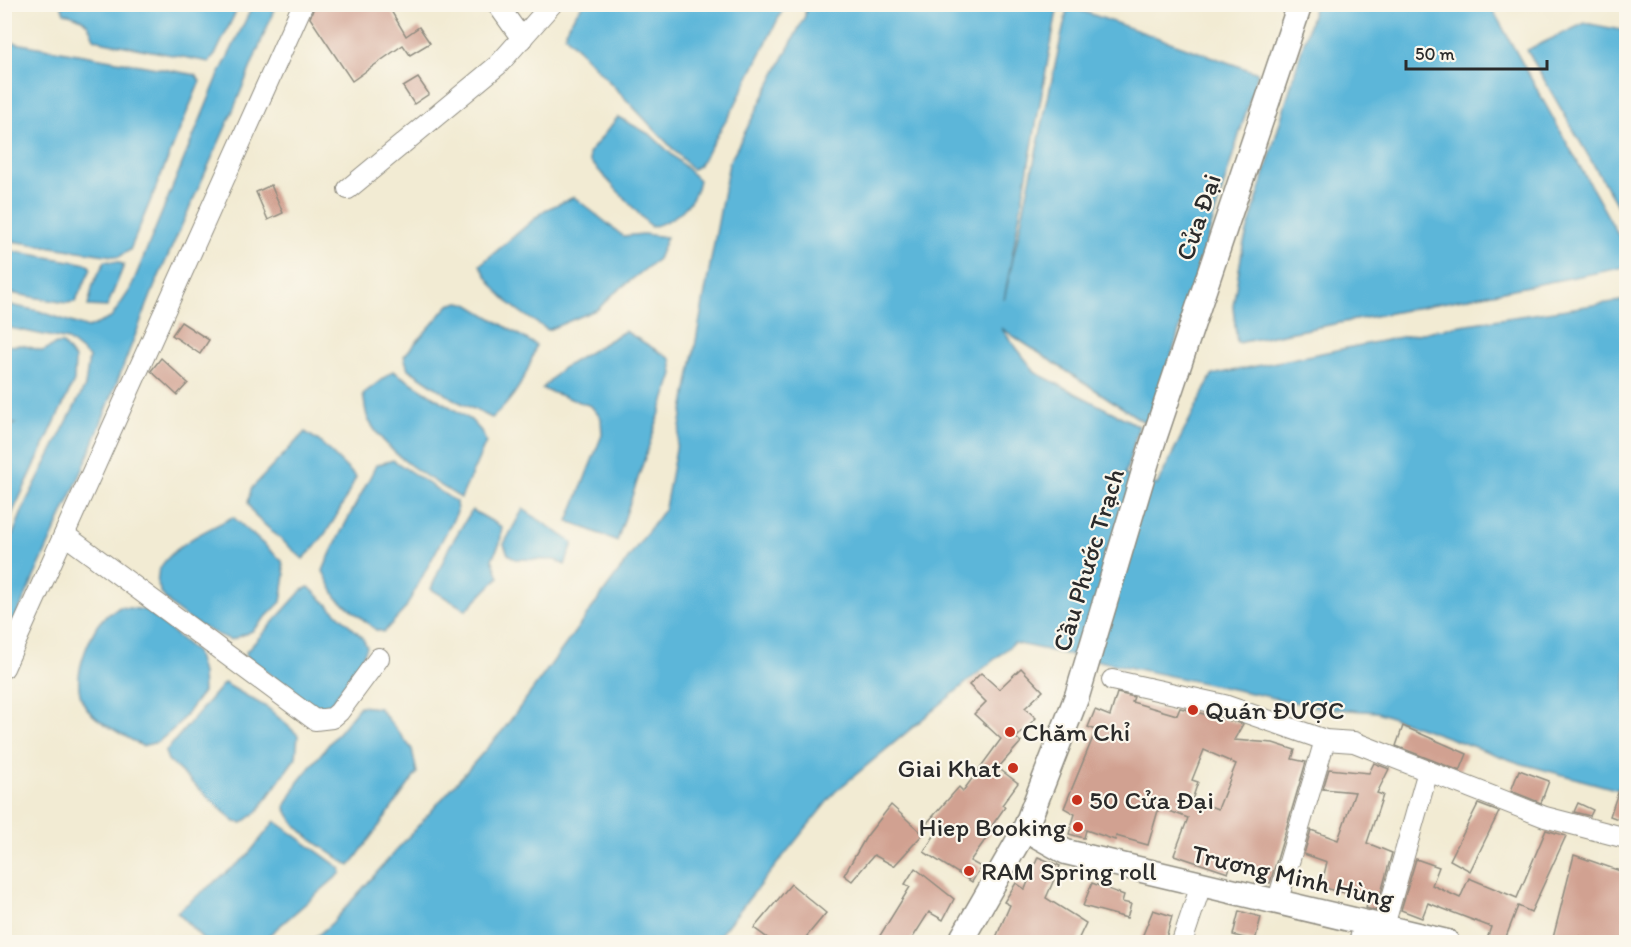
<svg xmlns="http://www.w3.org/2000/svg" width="1631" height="947" font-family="Itim,sans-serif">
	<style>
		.water { fill: #5cb6d9; stroke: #447082; stroke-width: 1.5 }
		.building { fill: #d1a191; fill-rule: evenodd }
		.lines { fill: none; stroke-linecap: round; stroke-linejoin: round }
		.minor-casing { stroke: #8e8b7f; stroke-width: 22 }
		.tertiary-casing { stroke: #8e8b7f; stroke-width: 27 }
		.minor { stroke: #fff; stroke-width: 20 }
		.tertiary { stroke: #fff; stroke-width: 24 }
		.poi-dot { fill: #c8321e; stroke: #fbf7ec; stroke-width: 2 }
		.labels { text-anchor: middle; stroke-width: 4.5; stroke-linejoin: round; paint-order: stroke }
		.street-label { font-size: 26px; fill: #2b2b2b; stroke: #fbf7ec }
		.poi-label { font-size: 26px; fill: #2b2b2b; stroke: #fbf7ec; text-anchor: start }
	</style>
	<rect width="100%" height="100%" fill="#fbf7ec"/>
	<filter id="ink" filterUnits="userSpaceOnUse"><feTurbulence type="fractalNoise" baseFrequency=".0167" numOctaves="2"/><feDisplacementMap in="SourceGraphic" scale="12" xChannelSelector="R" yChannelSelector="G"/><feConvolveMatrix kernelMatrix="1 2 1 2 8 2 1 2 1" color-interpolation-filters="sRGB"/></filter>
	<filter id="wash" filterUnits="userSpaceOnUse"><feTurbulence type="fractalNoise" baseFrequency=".008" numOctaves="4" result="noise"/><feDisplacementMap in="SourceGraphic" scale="24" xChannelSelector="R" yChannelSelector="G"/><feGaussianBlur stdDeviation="1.35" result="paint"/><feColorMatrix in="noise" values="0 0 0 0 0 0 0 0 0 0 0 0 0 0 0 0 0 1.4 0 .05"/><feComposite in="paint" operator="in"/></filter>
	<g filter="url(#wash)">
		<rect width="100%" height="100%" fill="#f2ebd3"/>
		<g class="water">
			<path d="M61,4H239V5L215,55L209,62L104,42L94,38C87,20 82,17 64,13Z"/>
			<path d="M583,4H785V5L733,109L699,166L692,169L565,35L568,25Z"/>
			<path d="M253,5H276L232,113L155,285L83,469L5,641V554L26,502L85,386L89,357L68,340L5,327V304L39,311L88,328L111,318L130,290L217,79Z"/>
			<path d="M806,5H1058L1004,300L1068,6L1258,73L1150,426L1001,328L1036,373L1139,426L1125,475L1157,485L1212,375L1461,325L1626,300V792L1519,763L1377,712L1322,708L1014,643L835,792L714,942H310L332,923L504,729L665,508L729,163L805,16Z"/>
			<path d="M1315,5H1490L1626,249V267L1237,343L1233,306L1243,246Z"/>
			<path d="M1585,23L1626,31V221L1527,50Z"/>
			<path d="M4,41L196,75L200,81L130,250L119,257L5,240Z"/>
			<path d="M618,117L651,135L699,180C695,204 675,221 651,227L590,161L589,153Z"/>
			<path d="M574,197L623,236L643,234L667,237L658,259L612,295L598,309L548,330C517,311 497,298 480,265L545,210Z"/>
			<path d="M5,250L88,264L91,269L75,302L66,303L5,292Z"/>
			<path d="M105,261L118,262L124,265L107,307L88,306L93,284Z"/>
			<path d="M459,302L468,304L536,345C528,375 515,398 492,418L455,400L408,369L404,356L449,305Z"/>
			<path d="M625,331L671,359L673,374L617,541L568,521L602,435L601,418L591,406L542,389L561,369Z"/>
			<path d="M56,344H63L75,359L74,381L5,529V432L15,424L5,422V346L22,345L43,351Z"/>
			<path d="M393,371L471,420L481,431L486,442L461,498C427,477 390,457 369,421C365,414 365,402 363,394Z"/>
			<path d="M305,432L319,441L356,477C342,507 328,536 303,559L255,516L248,503L251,489Z"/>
			<path d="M393,460L456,502L457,512L405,609L384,632L376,630L336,597L323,571C337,535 359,501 376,465Z"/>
			<path d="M523,509L573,543L565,565L555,560L515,559L508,554L504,544Z"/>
			<path d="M472,510L502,527L500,543L492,559L499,577L466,610L431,589L449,547Z"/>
			<path d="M233,517L282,561L285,575L281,602L252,631L231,640C205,630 133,596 166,560C184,540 209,529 233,517Z"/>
			<path d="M309,587L362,637L367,647L358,666L327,709L313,707L247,657L246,652L302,590Z"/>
			<path d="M120,607L146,610L196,652L202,673L203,692L177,726L158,742L142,746C96,719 63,709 86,649C95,627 98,619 120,607Z"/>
			<path d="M224,683L268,708L298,735L296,757L257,812L242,823L235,822L168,760L165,752Z"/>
			<path d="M360,706L379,708L412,749L417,773L350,866C328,850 294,833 285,807L298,782Z"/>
			<path d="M275,821L340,868L341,873L261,942H206L177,912L246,857Z"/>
		</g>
		<g id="blocks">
			<g class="building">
				<path d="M315,4H387L406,36L419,27L430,43L410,55L403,45L352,81L310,18Z"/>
				<path d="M418,78L429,94L414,104L403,87Z"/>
				<path d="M271,185L283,213L268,220L256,192Z"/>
				<path d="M181,322L209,340L200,354L172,335Z"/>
				<path d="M161,358L188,383L177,395L151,371Z"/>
				<path d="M1021,668L1043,691L1025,708L1036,718L1016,738L1021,742L998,768L1018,783L1002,805L1005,807L991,827L993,829L970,861L981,867L972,882L924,852L937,831L927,823L959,787L963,791L1001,739L974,714L986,702L969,685L981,673L999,689Z"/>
				<path d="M1117,693L1134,697L1132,702L1177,715L1180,708L1243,724L1234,740L1273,743L1295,750L1292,759L1306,762L1270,883L1262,880L1264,876L1231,864L1228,873L1174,855L1188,818L1159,807L1148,845L1116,836L1115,840L1086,830L1084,838L1069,834L1075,814L1064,808L1096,730L1088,727L1095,710L1110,716ZM1204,750L1236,764L1218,809L1192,800L1198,782L1192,780Z"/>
				<path d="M1403,726L1467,754L1460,771L1396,746Z"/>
				<path d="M1374,763L1389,769L1377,793L1383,795L1367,843L1392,853L1376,911L1366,908L1369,899L1321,887L1327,862L1304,854L1311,830L1338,840L1355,792L1323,789L1329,769L1369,773Z"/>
				<path d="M1519,770L1549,781L1541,803L1511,791Z"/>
				<path d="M1624,775L1626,776V822L1610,816Z"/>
				<path d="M1578,803L1593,810L1590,816L1574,812Z"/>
				<path d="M1478,804L1499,812L1470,871L1450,860Z"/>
				<path d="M891,805L923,834L894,866L874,855L852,881L844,875L866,837Z"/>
				<path d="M1546,830L1566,836L1531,912L1518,906L1504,942L1488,936L1491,927L1428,903L1422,918L1401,910L1416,859L1439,867L1432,885L1460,898L1469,878L1517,898Z"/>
				<path d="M1574,855L1626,873V942H1605L1578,936L1576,942H1552Z"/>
				<path d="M1038,857L1060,866L1046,898L1086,923L1077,942H994L1010,905L1004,902L1016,883L1025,889Z"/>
				<path d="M915,868L954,899L943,920L929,912L910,942H876L910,887L905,884Z"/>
				<path d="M1092,883L1124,895L1122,902L1131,904L1127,918L1083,906Z"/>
				<path d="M791,884L826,913L802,942H773L754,928Z"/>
				<path d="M1153,910L1172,916L1165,942H1140Z"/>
				<path d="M1239,911L1261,917L1255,941L1233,935Z"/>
			</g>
		</g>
	</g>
	<g filter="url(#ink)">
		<use href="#blocks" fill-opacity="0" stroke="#8e8b7f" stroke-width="1.5"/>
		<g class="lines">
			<defs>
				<g id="minor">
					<path d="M497,4L522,39"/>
					<path d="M348,189L498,65L552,4"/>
					<path d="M65,535L315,720L332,718L339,712L379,658"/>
					<path d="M4,668L303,4"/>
					<path d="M1112,680L1224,705L1325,740L1354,742L1545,817L1626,838"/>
					<path d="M1277,903L1325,740"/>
					<path d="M1384,926L1428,771"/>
					<path d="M1182,942L1201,885"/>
					<path d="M1359,942L1365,922"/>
				</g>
				<g id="tertiary">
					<path d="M1025,829L1066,852L1447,942"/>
					<path d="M960,942L1025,829L1077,696L1151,448L1300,4"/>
				</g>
			</defs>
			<use href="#minor" class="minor-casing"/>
			<use href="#tertiary" class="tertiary-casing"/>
			<use href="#minor" class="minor"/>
			<use href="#tertiary" class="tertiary"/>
		</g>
	</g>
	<g class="poi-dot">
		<circle cx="1193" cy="710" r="6"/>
		<circle cx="1010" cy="732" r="6"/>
		<circle cx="1013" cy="768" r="6"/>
		<circle cx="1077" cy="800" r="6"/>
		<circle cx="1078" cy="827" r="6"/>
		<circle cx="969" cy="871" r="6"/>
	</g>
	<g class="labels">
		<g class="street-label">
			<text transform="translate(1198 217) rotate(-71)" y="9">Cửa Đại</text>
			<text transform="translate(1088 560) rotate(-73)" y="9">Cầu Phước Trạch</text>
			<text transform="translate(1293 876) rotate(13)" y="9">Trương Minh Hùng</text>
		</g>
		<g class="poi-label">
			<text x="1205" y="719">Quán ĐƯỢC</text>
			<text x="1022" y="741">Chăm Chỉ</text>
			<text x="1001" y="777" text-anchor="end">Giai Khat</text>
			<text x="1089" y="809">50 Cửa Đại</text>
			<text x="1066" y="836" text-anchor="end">Hiep Booking</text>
			<text x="981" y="880">RAM Spring roll</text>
		</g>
	</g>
	<rect width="1631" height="947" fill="none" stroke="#fbf7ec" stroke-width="24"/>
	<path d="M1406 60v9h141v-9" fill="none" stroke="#2b2b2b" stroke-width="3"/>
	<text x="1415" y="60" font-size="18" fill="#2b2b2b" stroke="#fbf7ec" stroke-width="4.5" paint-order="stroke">50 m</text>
</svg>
